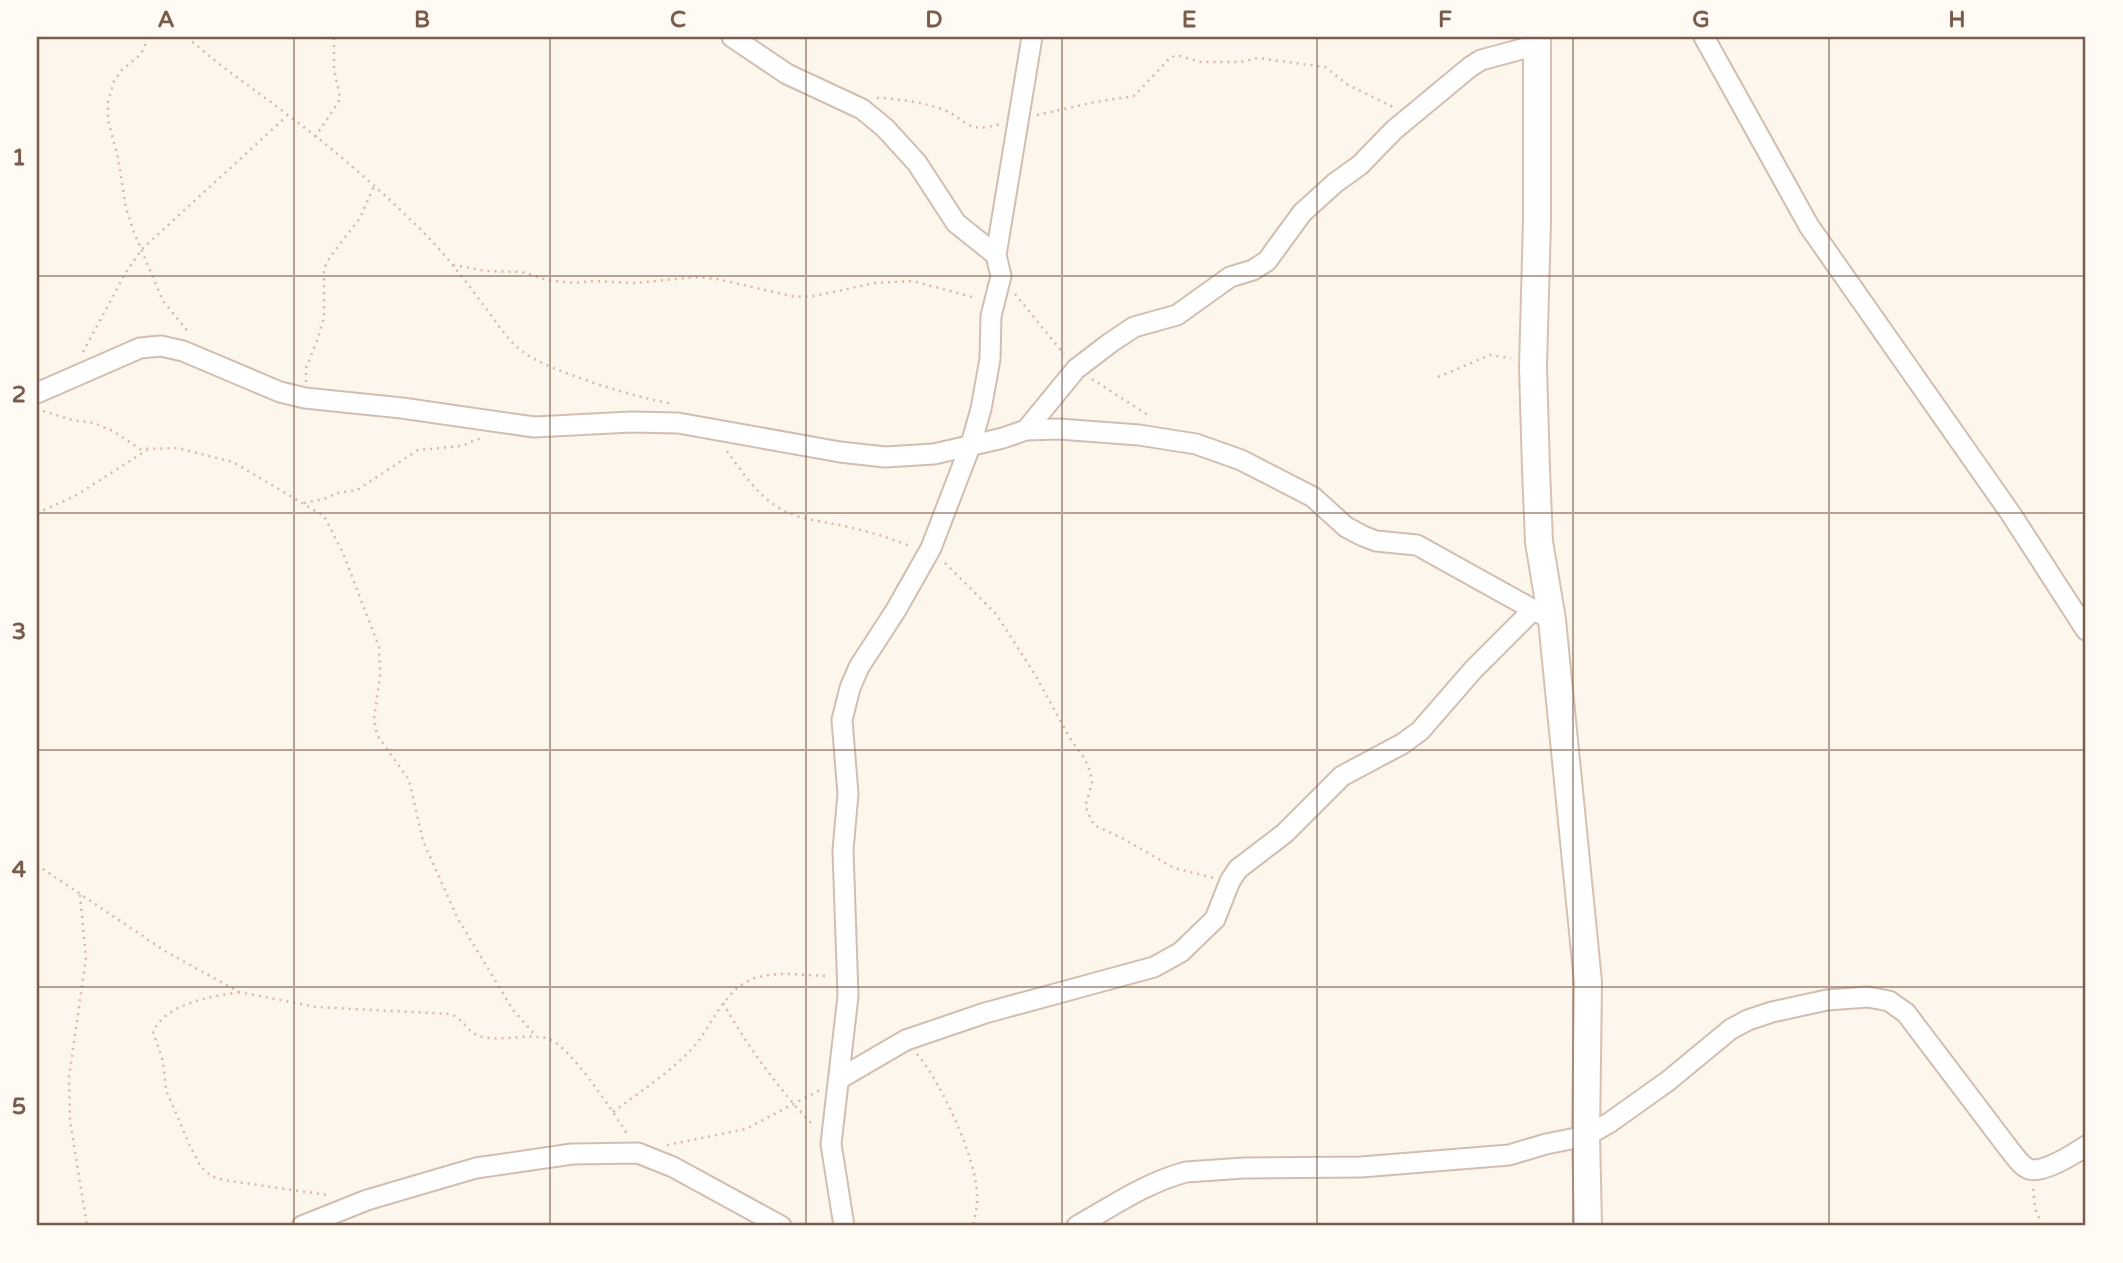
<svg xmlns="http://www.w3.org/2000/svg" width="2123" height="1263" font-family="'Varela Round',sans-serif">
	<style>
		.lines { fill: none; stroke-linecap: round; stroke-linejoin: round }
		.street-casing { stroke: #d1beb0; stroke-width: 23 }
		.secondary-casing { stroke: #d6c0b0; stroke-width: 30 }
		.path { stroke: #d9b8a5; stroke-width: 2.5; stroke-dasharray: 2 5; stroke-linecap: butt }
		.street { stroke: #fff; stroke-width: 19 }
		.secondary { stroke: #fff; stroke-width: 26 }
		.grid { fill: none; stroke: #7a5c4d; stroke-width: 2; stroke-opacity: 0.55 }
		.neatline { fill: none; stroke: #7a5c4d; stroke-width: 2.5 }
		.grid-label { font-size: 23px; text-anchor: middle; font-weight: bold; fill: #7a5c4d }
	</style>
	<rect width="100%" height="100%" fill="#fdf6ec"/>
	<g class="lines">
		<defs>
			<g id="street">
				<path d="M732,37L787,74L862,109L885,128L917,163L956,223L996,255"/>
				<path d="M1704,37L1809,226L2011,514L2086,630"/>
				<path d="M37,393L140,348L161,346L183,351L280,392L305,398L402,408L534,427L631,422L678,423L840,452L885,457L934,454L1003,438L1026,430L1059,429L1139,435L1196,444L1241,460L1313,497L1346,527L1363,536L1376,541L1417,545L1552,620"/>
				<path d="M1026,430L1076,369L1110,343L1134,327L1177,315L1230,277L1253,270L1267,261L1302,213L1335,183L1360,165L1394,130L1470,67L1481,60L1537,45"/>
				<path d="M839,1079L906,1040L985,1013L1154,967L1181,952L1215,919L1230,881L1238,869L1285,833L1342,776L1402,744L1420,731L1473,670L1534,609"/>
				<path d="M302,1226L367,1200L476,1168L572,1154L638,1153L673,1167L781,1226"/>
				<path d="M844,1226L831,1144L848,996L843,850L848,794L842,720L850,688L859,667L896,610L931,548L971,444L981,409L990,359L991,316L1001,276L996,255L1032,37"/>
				<path d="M1077,1226C1113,1206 1145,1183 1186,1172L1244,1168L1361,1167L1509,1155L1546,1144L1586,1136L1609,1123L1668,1081L1731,1029L1748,1020L1772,1012L1827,1000L1868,997L1889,1001L1906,1013L2009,1149C2014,1155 2021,1166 2029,1169C2043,1174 2074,1154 2086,1146"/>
			</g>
			<path id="secondary" d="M1537,37V221L1533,367L1536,469L1539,542L1552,620L1588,982L1586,1136L1588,1226"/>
		</defs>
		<use href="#street" class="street-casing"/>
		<use href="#secondary" class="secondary-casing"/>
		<g class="path">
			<path d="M146,37L145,46L141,54L122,70L114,81L108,102V120L118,158L126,208L133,230L163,301L190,334"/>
			<path d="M187,37C219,66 254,89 288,115C336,151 382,191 424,233C447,256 466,282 485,307C497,323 507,340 523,352C550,372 638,398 673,404"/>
			<path d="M877,98C895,98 927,103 944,110C969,121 966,134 1000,124"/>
			<path d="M1037,115L1095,102L1134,96L1171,57L1180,56L1201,62H1240L1258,58L1325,67L1348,85L1393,107"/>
			<path d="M315,137L338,103L340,97L334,69V37"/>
			<path d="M453,265L487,271L522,272L547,280L574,283L594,281L635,283L696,277L717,279L796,297L814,296L875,283L913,281L976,298"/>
			<path d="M1015,294L1064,354"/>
			<path d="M83,352L126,272L142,249L287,116"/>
			<path d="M1438,377L1490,355L1511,358"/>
			<path d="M1092,379L1151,417"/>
			<path d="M306,382V368L318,338L324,317V269L330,257L360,218L374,186"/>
			<path d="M43,411L72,420L94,423L113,431L140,449L177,448L233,462L324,516L343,553L379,647L380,676L374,719L377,735L409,780L423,841L458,919L513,1010L536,1036"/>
			<path d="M727,451C741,471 757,494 777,507C793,517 811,520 829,523C856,528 887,536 912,547"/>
			<path d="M304,503L324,499L337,493L357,490L418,450L461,446L481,438"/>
			<path d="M37,513L75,496L147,450"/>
			<path d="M945,563L996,614L1034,673L1071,740L1085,759L1090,771L1092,783L1086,804L1087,811L1094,825L1122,838L1174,868L1214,878"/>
			<path d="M37,865L165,951L239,992L316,1007L450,1014C463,1018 467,1032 479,1036C502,1043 527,1032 549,1039C569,1045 615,1114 627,1134"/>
			<path d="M80,895L86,958L69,1077L70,1121L87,1226"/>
			<path d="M239,992C210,997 166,1003 153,1032L163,1061L166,1090L190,1146L201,1167L211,1176L223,1180L327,1195"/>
			<path d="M723,1003C749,1048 778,1089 814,1126"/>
			<path d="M917,1054C940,1080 976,1158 977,1194C978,1204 975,1216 973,1226"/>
			<path d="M613,1112C640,1092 667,1074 690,1051C713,1027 724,985 759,977C781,971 808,976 830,976"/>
			<path d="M667,1145L746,1129L820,1090"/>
			<path d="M2033,1189L2035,1208L2042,1226"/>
		</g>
		<use href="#street" class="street"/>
		<use href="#secondary" class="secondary"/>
	</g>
	<path class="grid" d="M294,37V1226M550,37V1226M806,37V1226M1062,37V1226M1317,37V1226M1573,37V1226M1829,37V1226M37,276H2086M37,513H2086M37,750H2086M37,987H2086"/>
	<rect width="2123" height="1263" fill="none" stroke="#fffaf3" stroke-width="77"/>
	<rect x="38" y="38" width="2046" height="1186" class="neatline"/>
	<g class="grid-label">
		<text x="166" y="27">A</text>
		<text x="422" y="27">B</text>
		<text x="678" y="27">C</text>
		<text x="934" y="27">D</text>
		<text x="1189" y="27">E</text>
		<text x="1445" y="27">F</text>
		<text x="1701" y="27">G</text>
		<text x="1957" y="27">H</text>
		<text x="19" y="165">1</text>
		<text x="19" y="402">2</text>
		<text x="19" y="639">3</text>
		<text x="19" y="877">4</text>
		<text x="19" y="1114">5</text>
	</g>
</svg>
